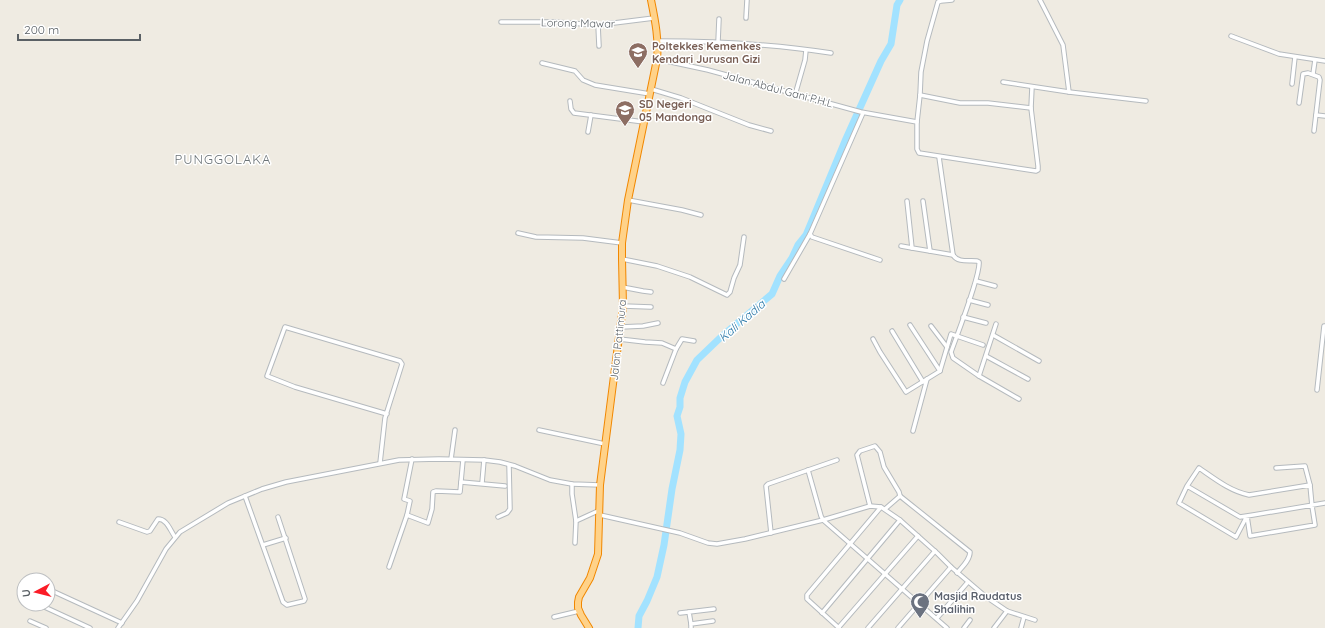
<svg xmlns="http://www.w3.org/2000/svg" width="1325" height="628" font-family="Quicksand,sans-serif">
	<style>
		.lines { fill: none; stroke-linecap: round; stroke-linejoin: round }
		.river { stroke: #a2e2ff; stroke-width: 7 }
		.street-casing { stroke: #b5babe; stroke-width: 5.5 }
		.highway-casing { stroke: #f18700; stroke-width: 8 }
		.street { stroke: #fff; stroke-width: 3.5 }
		.highway { stroke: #ffd289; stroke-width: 6 }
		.labels { text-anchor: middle; stroke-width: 3; stroke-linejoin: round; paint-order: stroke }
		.street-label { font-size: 11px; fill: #5a6065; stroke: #fff }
		.education-label { font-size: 11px; font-weight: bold; fill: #785e54; stroke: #fff; text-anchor: start }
		.worship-label { font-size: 11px; font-weight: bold; fill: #5b616d; stroke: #fff; text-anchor: start }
		.water-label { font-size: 12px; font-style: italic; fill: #307ba9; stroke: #fff }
		.quarter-label { font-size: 13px; letter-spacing: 1px; fill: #6b7377; stroke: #fff }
	</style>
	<rect width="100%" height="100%" fill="#efebe2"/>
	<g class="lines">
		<path class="river" d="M638,628L639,616L647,601L657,577L664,545L672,489L680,450L681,434L677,416L680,407V398L685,382L697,360L721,337L772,294L780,276L792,258L798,245L806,235L845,141L881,61L891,44L897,5L900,0"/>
		<defs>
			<g id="street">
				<path d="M746,18L747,0"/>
				<path d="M501,22H554L598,25L654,18"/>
				<path d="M598,25L599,46"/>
				<path d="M1231,36L1279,54L1325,61"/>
				<path d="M658,41C716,41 773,44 831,53"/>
				<path d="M718,42L719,19"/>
				<path d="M657,59L708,70L861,112L917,122V149L919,153L1036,171L1038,170V166L1031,108L1032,87"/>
				<path d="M542,63L575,71L583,80L595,85L650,94"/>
				<path d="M1313,74L1315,60"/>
				<path d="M1003,82L1069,92L1063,45L1040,0"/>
				<path d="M1292,84L1295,57"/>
				<path d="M651,89L681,98L749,125L771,131"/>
				<path d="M1069,92L1146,101"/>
				<path d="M795,95L805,60L806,50"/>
				<path d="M920,95L960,103H988L1031,108"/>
				<path d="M570,101L571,109L574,113L644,122"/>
				<path d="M1299,103L1303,74L1308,73L1319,77L1320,80L1314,131"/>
				<path d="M863,113L810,234L812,237L880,260"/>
				<path d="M1316,115L1325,116"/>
				<path d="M917,122L920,95L921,72L927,41L938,2L941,1L952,0"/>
				<path d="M588,132L591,115"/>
				<path d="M939,157L953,255C958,263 969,260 977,261L979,262C981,274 957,335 951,352L953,358L979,376L996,324"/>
				<path d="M628,200L682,210L701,215"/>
				<path d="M907,201L912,248L953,255"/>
				<path d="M923,201L930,251"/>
				<path d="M518,233L536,237L583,238L622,243"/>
				<path d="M901,246L912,248"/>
				<path d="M622,259L657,266L690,277L727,295L730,292L734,278L740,265L744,237"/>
				<path d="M784,279L810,234"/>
				<path d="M976,281L995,286"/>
				<path d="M622,287L643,291L651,292"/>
				<path d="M969,300L988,305"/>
				<path d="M623,306L651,307"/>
				<path d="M963,317L986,323"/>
				<path d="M910,325L940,371"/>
				<path d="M931,326L947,347"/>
				<path d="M621,327L643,326L658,323"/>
				<path d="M892,331L923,382"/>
				<path d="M993,335L1039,361"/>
				<path d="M619,339L645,342L662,343L676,349L663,383"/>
				<path d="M873,339L880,352L906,392L940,371L951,334L983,345"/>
				<path d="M676,349L682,339L694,341"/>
				<path d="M986,356L1028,379"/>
				<path d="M979,376L1019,399"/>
				<path d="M1317,390L1324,326H1325"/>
				<path d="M539,430L605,444"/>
				<path d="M913,431L927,379"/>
				<path d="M451,459L455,430"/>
				<path d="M380,463L385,418L402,364L400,361L285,327L267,376L295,387L387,414"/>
				<path d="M1276,468L1305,466L1310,485"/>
				<path d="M808,470L821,516L823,520L947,628"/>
				<path d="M461,482L505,486"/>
				<path d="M482,483L484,460"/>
				<path d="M572,484V494L576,521"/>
				<path d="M1187,486L1179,503L1236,537L1247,516L1250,536L1315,525L1312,506L1310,485L1249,495C1230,491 1215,479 1199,468L1187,486L1240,517L1253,515L1325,503"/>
				<path d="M245,496L283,602L287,605L304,601L305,599L278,517"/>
				<path d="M900,496L970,552C970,560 962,567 957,573"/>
				<path d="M870,506L857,455L860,451L875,446L880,452L884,467L899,492L900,496L885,509"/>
				<path d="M407,515L410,501L404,499L412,459"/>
				<path d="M600,515L680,533L708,543L717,544L745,539L823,520L870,506L881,507L900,520L937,553L951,567L985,596L1007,611L1035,620"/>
				<path d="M498,517L507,513L510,509L509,465"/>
				<path d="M119,522L147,532L150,531L158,519C167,519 170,530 175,537"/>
				<path d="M771,533L766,486L768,484L837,460"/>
				<path d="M575,543L576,521L600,510"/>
				<path d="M263,545L286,538"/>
				<path d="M389,567L407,515L428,523L432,509L433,492L436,491L460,492L463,460"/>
				<path d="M48,589L122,623"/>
				<path d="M38,604L90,628"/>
				<path d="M680,613L689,612"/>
				<path d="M822,613L900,520"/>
				<path d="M554,617L579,611"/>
				<path d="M937,618L968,582"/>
				<path d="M30,621L46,628"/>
				<path d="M691,624L689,612L714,609"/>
				<path d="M839,627L918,536"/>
				<path d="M118,628L137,601L166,549L180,532L228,503L262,489L286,482L399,460L439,459L484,460L500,462L515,466L550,480L572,484L600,485"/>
				<path d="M691,628V624L713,621"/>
				<path d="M839,628L807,599V595L881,507"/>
				<path d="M868,628L935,551"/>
				<path d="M898,628L951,567"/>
				<path d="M964,628L970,620"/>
				<path d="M994,628L1007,611"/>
				<path d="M1021,628L1024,617"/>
			</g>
			<path id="highway" d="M589,628L581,615L578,608V602L579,597L590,578L598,554L600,485L623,306L622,259V243L628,200L657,59C659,39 655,20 651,0"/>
		</defs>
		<use href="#street" class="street-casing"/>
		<use href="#highway" class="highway-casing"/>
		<use href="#street" class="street"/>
		<use href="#highway" class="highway"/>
	</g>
	<defs>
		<symbol id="university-pin" viewBox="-11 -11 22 30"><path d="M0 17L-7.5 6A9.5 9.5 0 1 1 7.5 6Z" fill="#8d6e63" stroke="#fff"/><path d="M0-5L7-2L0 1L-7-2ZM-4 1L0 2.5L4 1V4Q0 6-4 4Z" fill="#fff"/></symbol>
		<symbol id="school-pin" viewBox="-11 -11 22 30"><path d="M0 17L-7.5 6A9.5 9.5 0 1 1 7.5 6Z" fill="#8d6e63" stroke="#fff"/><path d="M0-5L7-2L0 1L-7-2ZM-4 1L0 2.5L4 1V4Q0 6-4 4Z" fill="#fff"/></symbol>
		<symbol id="mosque-pin" viewBox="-11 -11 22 30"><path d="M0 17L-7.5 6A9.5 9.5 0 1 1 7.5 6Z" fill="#6b7280" stroke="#fff"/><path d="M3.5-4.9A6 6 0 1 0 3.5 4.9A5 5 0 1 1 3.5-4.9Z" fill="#fff"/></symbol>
	</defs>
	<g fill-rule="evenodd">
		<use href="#university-pin" x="627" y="41" width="22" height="30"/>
		<use href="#school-pin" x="614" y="99" width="22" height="30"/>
		<use href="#mosque-pin" x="909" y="591" width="22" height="30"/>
	</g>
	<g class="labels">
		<g class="street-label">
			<text transform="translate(578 23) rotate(1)" y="4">Lorong Mawar</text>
			<text transform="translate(778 89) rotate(15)" y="4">Jalan Abdul Gani P.H.L</text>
			<text transform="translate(618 340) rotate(-84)" y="4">Jalan Pattimura</text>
		</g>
		<g class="education-label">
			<text x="652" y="50">Poltekkes Kemenkes<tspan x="652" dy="13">Kendari Jurusan Gizi</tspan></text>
			<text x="639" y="108">SD Negeri<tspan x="639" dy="13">05 Mandonga</tspan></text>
		</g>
		<g class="worship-label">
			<text x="934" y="600">Masjid Raudatus<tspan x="934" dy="13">Shalihin</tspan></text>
		</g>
		<g class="water-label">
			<text transform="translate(742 321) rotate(-41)" y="4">Kali Kadia</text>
		</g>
		<g class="quarter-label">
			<text x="223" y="164">PUNGGOLAKA</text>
		</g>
	</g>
	<g transform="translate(36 592) rotate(263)"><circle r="19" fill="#ffffff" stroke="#bdbfc1"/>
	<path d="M0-3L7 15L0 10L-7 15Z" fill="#fb1c27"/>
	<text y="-6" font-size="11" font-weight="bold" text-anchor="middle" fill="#5a6065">U</text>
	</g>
	<path d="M18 34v6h122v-6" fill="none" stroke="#5a6065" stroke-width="2"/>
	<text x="24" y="34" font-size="12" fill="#5a6065" stroke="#ffffff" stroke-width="3" paint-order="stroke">200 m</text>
</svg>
